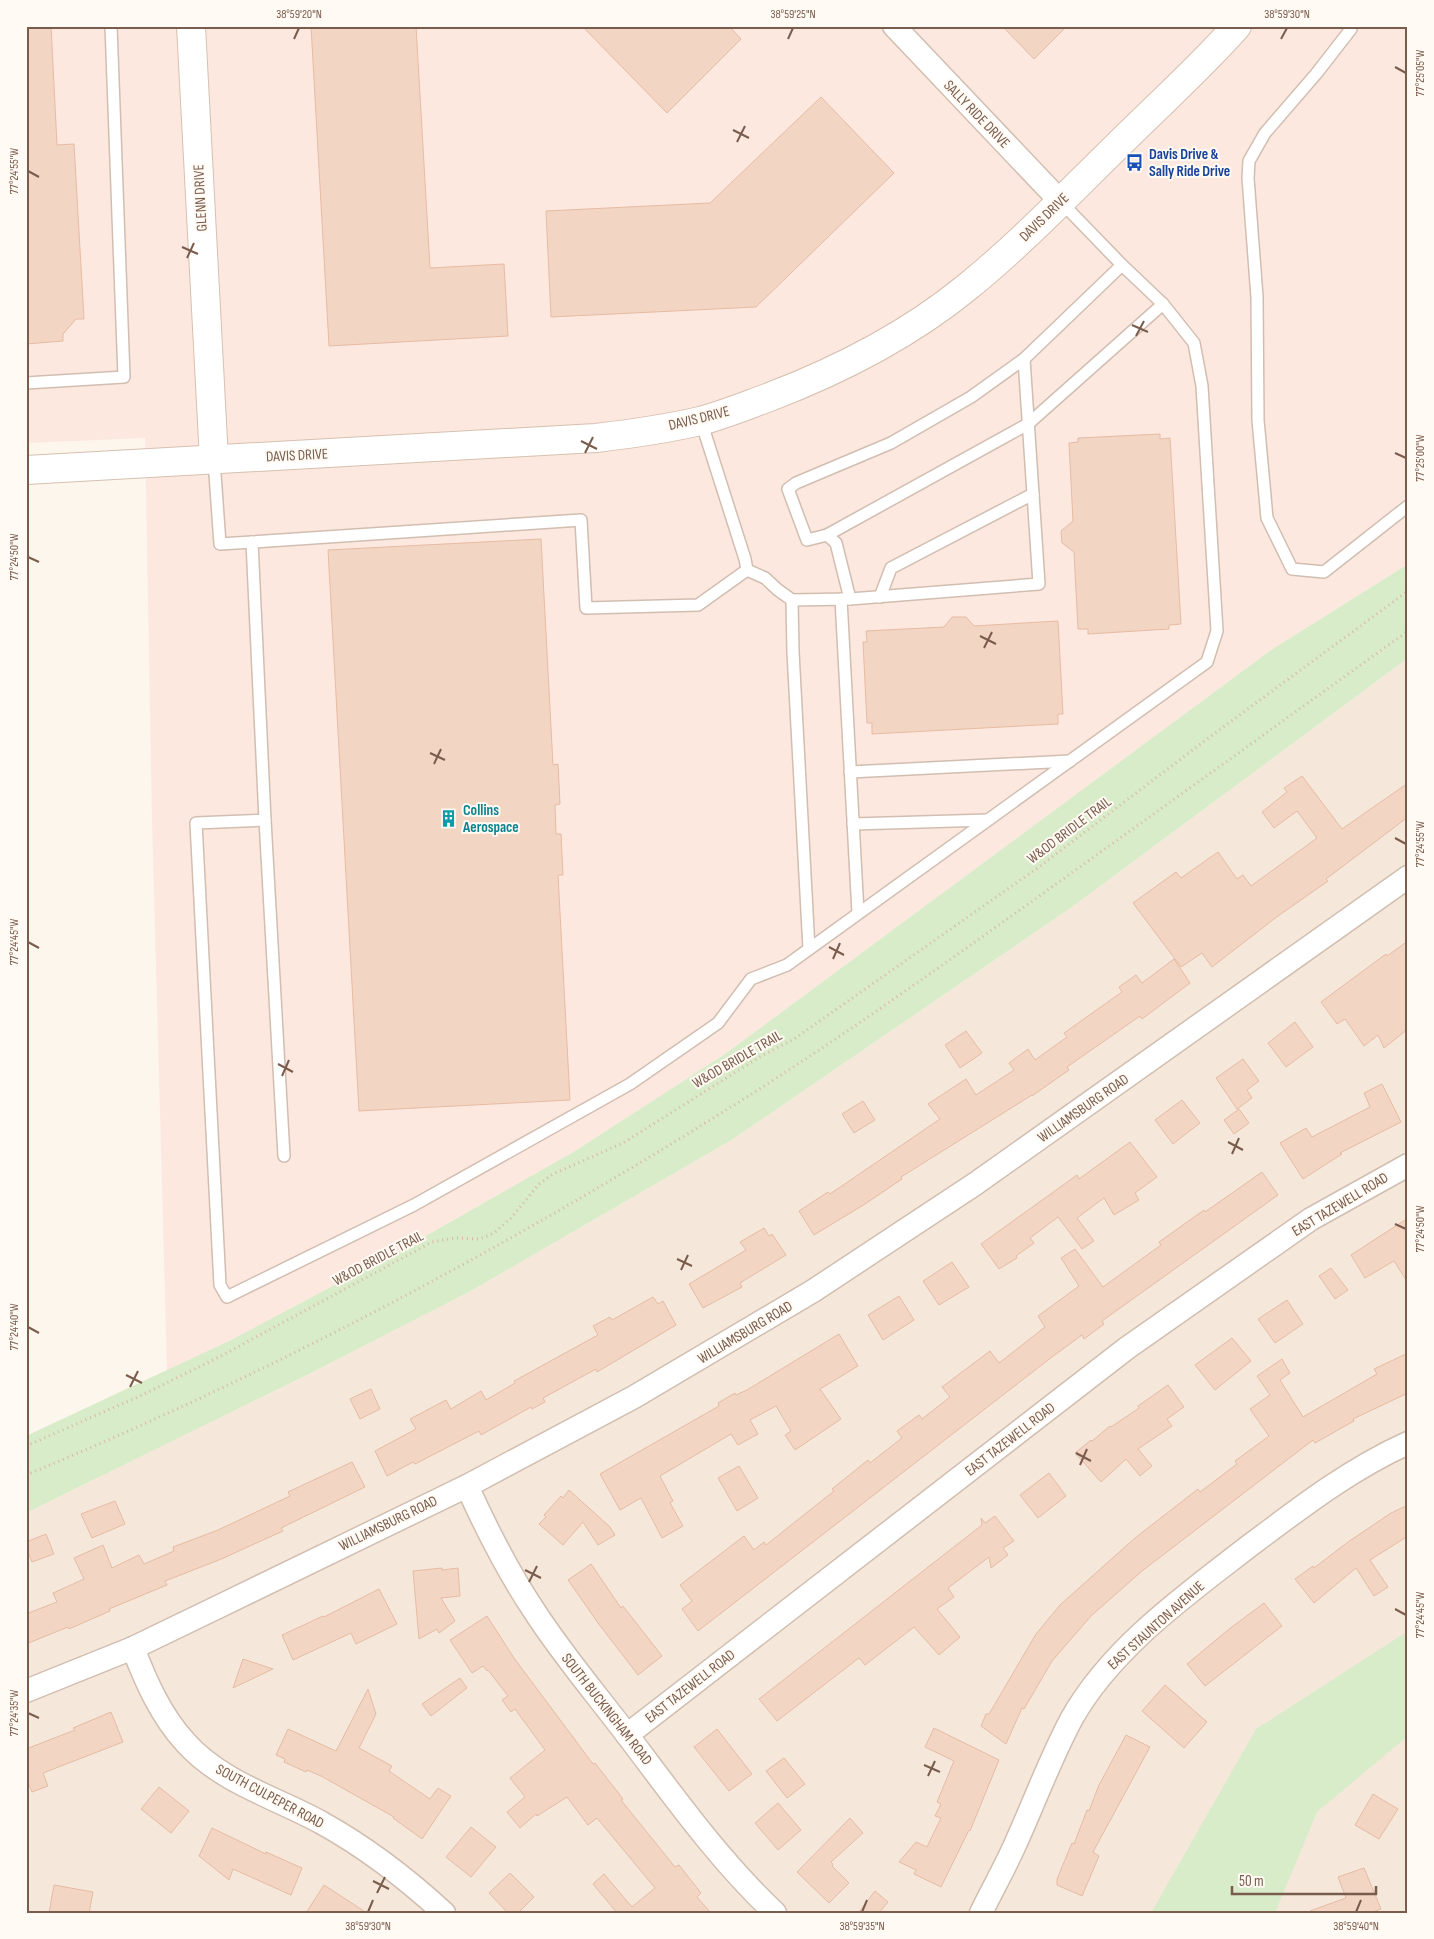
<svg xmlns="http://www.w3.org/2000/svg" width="1434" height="1939" font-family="'Sofia Sans Condensed',sans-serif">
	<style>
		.residential { fill: #f5e8da }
		.commercial { fill: #fde8e0 }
		.green { fill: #d8ecc9 }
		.building { fill: #f3d5c3; stroke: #e6bba3 }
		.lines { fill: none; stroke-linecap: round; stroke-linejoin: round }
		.lane-casing { stroke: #d1beb0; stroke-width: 14 }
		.street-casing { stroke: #d1beb0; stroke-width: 25 }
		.secondary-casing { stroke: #d6c0b0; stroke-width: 30 }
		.path { stroke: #d9b8a5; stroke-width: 3; stroke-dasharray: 1 4; stroke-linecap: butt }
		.lane { stroke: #fff; stroke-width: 11 }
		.street { stroke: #fff; stroke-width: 22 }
		.secondary { stroke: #fff; stroke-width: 28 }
		.ticks { fill: none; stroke: #7a5c4d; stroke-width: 2 }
		.labels { text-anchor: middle; stroke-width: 4; stroke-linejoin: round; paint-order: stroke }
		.street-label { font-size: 15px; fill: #7a5c4d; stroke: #fffaf3 }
		.transit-label { font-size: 15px; font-weight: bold; fill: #164399; stroke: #fffaf3; text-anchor: start }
		.culture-label { font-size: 15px; font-weight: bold; fill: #0d838f; stroke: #fffaf3; text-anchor: start }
		.neatline { fill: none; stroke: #7a5c4d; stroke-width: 2 }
		.ticks-label { font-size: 12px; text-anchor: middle; fill: #7a5c4d }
	</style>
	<rect width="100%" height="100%" fill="#fdf6ec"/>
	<path class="residential" d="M1408,658V1913H26V1513L311,1373L469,1292L733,1139L1072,907Z"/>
	<path class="commercial" d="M26,26H1408V564L1271,650L725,1054L575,1151L408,1246L231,1340L167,1370L152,820L145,438L26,443Z"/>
	<g class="green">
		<path d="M1408,564V658L1072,907L733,1139L469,1292L311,1373L26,1513V1436L231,1340L408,1246L575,1151L725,1054L1271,650Z"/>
		<path d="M1408,1631V1736L1317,1812L1275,1913H1151L1256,1729Z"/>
	</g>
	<g class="building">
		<path d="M26,26H51L57,145L74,144L84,319H76L63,334V341L26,344Z"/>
		<path d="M311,26H416L430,268L504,264L508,336L329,346Z"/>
		<path d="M582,26H729L741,39L667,113Z"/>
		<path d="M1002,26H1067L1034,59Z"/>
		<path d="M821,97L894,173L756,307L551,317L546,211L710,203Z"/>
		<path d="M1160,434V439L1170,438L1181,624L1169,625V629L1088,634V629H1078L1074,552L1062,543L1061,531L1073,521L1069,443L1078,442V438Z"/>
		<path d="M541,539L553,765L558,764L560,804L555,805L556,834H561L563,875H558L570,1100L359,1111L328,550Z"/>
		<path d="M952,617H966L974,626L1058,621L1063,714H1058V724L872,734V723H867L863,642H867L866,631L944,627Z"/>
		<path d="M1302,776L1342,829L1408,783V817L1326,879L1328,881L1278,916L1212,967L1202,953L1181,967L1133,903L1176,872L1181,878L1218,852L1237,879L1243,875L1251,886L1317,838L1297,811L1274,828L1262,812L1287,792L1284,788Z"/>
		<path d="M1408,941V1029L1384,1048L1378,1035L1364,1046L1345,1019L1337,1024L1321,1002L1386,954L1387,956Z"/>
		<path d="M1174,959L1190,983L1142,1019L1140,1016L1067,1067L1069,1070L1032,1096V1095L901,1177L902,1179L865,1204L814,1235L799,1211L828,1192L830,1194L940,1119L928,1104L966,1079L976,1095L1014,1070L1009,1063L1028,1049L1035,1060L1067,1037L1064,1033L1122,992L1119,987L1136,975L1142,983Z"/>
		<path d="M1295,1022L1313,1047L1286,1067L1268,1043Z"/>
		<path d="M966,1031L982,1053L960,1068L945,1045Z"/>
		<path d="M1243,1059L1259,1081L1247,1090L1252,1098L1237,1109L1216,1078Z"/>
		<path d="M1382,1084L1401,1122L1340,1153L1342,1154L1303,1179L1280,1143L1306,1128L1312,1137L1370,1107L1364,1093Z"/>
		<path d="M1182,1100L1200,1123L1173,1144L1155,1120Z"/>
		<path d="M863,1101L875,1120L854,1133L842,1114Z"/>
		<path d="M1239,1109L1249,1123L1234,1134L1224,1120Z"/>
		<path d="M1130,1142L1157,1177L1135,1193L1139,1200L1114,1215L1104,1198L1077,1218L1094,1241L1082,1249L1058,1217L1030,1238L1034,1243L1016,1256L1017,1258L999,1269L981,1244L1077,1175L1079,1179Z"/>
		<path d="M1262,1172L1278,1195L1102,1321L1104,1324L1084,1339L1082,1335L1052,1357L698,1631L682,1609L692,1601L680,1585L744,1536L754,1550L764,1542L766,1545L834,1491L832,1489L868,1460L870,1463L902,1438L897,1431L919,1415L922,1419L950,1397L942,1387L990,1351L999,1363L1045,1327L1038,1316L1079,1286L1061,1258L1075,1249L1103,1287L1161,1245L1159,1242L1204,1210L1205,1212Z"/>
		<path d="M1408,1218V1283L1394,1261L1365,1278L1351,1255Z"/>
		<path d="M764,1228L769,1236L772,1234L786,1255L740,1283L742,1287L703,1308L689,1284L746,1250L740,1242Z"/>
		<path d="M952,1262L969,1287L939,1305L923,1281Z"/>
		<path d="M1331,1268L1348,1290L1335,1299L1319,1276Z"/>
		<path d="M899,1296L914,1320L883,1340L868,1315Z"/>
		<path d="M653,1297L658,1304L663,1301L676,1325L597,1372L596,1369L543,1398L545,1402L532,1409L531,1407L481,1435L479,1431L415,1464L413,1462L387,1476L375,1451L416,1429L410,1419L446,1400L451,1409L481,1391L486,1400L515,1383L514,1381L598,1335L593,1326L610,1317L612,1320Z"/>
		<path d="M1287,1300L1303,1324L1275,1343L1258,1319Z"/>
		<path d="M839,1334L858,1366L820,1389L841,1419L795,1450L785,1435L791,1431L776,1406L750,1420L758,1434L738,1445L731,1434L660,1476L673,1501L670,1503L683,1526L662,1538L641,1498L620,1510L600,1474L719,1406L718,1403L735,1393L736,1395L747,1390Z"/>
		<path d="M1232,1338L1251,1361L1215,1390L1195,1365Z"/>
		<path d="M1408,1353V1393L1353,1419L1354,1421L1315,1443L1313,1440L1142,1571L1091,1616L1052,1661L1024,1709L1022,1708L1006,1744L981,1726L986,1714H989L1036,1634L1060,1605L1135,1538L1198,1489L1200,1492L1237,1464L1235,1461L1269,1436L1250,1409L1270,1395L1257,1376L1282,1359L1290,1373L1280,1380L1303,1417L1377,1374L1374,1369Z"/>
		<path d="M1168,1385L1184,1407L1167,1419L1172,1426L1138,1449L1152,1466L1140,1476L1126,1459L1101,1482L1075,1453L1091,1440L1092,1441L1110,1426L1111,1427L1139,1408L1138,1406Z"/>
		<path d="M371,1389L380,1409L360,1419L350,1399Z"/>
		<path d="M352,1462L365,1487L281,1528L283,1531L219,1560L165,1581L167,1585L109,1609L110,1611L69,1629L68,1627L26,1644V1614L57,1602L53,1593L84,1579L74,1558L103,1545L112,1568L139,1555L144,1564L174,1551L173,1547L218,1530L290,1496L288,1492Z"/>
		<path d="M739,1466L758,1498L737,1511L718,1478Z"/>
		<path d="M1049,1473L1066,1496L1038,1518L1020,1495Z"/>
		<path d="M569,1490L610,1527L615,1535L598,1545L583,1522L563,1545L539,1524L546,1517L544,1515L561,1496L563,1498Z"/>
		<path d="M115,1501L125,1524L92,1538L81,1514Z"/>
		<path d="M1408,1505V1536L1370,1560L1388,1587L1374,1596L1356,1568L1314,1603L1295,1579L1313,1566L1314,1568L1348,1542L1391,1513Z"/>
		<path d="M995,1516L1014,1541L1003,1548L1008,1555L991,1568L989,1557L948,1588L954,1597L937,1609L960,1637L939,1655L914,1627L865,1665L859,1658L777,1721L759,1699L982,1525L981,1518L985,1523Z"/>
		<path d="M46,1534L54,1554L32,1562L26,1547V1542Z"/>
		<path d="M591,1564L621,1608L623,1606L662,1656L638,1675L598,1623L568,1580Z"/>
		<path d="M442,1568V1570L458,1568L460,1596L441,1598L455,1621L439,1633L437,1629L419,1639L413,1571Z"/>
		<path d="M379,1589L397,1624L356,1644L351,1633L293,1660L282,1635L323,1616L324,1617Z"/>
		<path d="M1264,1603L1282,1626L1205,1686L1187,1664L1228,1630Z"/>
		<path d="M487,1616L514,1658L593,1764L595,1763L623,1799L621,1800L675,1867L679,1865L701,1893L697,1897L711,1913H617L593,1884L604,1874L632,1907L655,1888L597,1818L588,1825L567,1797L537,1816L536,1814L520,1828L507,1812L525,1797L510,1778L545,1750L515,1709L511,1712L502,1700L508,1696L488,1670L487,1671L483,1666L472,1673L450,1640Z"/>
		<path d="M243,1659L273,1669L233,1688Z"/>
		<path d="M460,1678L467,1688L431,1716L422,1704Z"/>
		<path d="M1165,1685L1207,1722L1184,1748L1142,1711Z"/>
		<path d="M368,1689L376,1714L359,1748L392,1766L389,1771L430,1799L438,1788L451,1796L422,1839L393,1818L394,1817L321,1776L307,1770L306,1772L284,1762L285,1759L276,1755L288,1729L336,1751Z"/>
		<path d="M111,1712L123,1742L43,1773L48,1786L32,1792L26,1778V1749L75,1730L73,1728Z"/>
		<path d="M934,1728L999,1760L970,1831L969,1830L941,1887L914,1874L916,1870L899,1862L916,1842L927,1847L941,1818L935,1816L941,1804L937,1802L954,1761L925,1747Z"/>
		<path d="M717,1729L752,1774L729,1791L694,1747Z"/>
		<path d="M1126,1735L1150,1747L1093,1852L1099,1856L1082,1896L1057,1885V1879L1072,1843L1074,1844L1087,1810L1089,1811L1099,1785Z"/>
		<path d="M784,1758L805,1784L787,1798L766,1771Z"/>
		<path d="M159,1787L189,1811L171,1833L141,1809Z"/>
		<path d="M1373,1794L1398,1809L1379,1839L1355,1825Z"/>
		<path d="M778,1803L801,1830L778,1850L755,1823Z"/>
		<path d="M850,1818L863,1833L831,1862L833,1864L832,1866L849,1883L829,1903L797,1872Z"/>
		<path d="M471,1827L496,1847L471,1877L446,1857Z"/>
		<path d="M212,1828L266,1854V1852L302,1868L291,1895L233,1869L229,1880L199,1856Z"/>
		<path d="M1364,1868L1381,1909L1369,1913H1310V1911L1346,1898L1338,1877Z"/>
		<path d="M510,1873L534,1897L518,1913H508L489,1893Z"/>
		<path d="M54,1885L93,1892L89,1913H49Z"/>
		<path d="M324,1885L367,1913H306Z"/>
		<path d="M875,1891L888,1902L879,1913H858Z"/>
	</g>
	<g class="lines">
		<defs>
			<g id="lane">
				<path d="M1351,29L1316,74L1265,133L1249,161L1248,178L1257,297L1258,420L1267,518L1292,569L1324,572L1408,506"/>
				<path d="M26,383L124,377L111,26"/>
				<path d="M701,421L745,559L747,570L765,578L778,590L792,600L850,599L836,543L827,535L807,540L788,489L796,483L891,443L971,397L1024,359L1122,265"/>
				<path d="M214,460L220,544L252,542L265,820L196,823L220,1285L227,1297L414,1205L630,1084L718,1023L751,979L787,965L1207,662L1217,631L1202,386L1194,343L1163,304L1122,265L1061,202"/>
				<path d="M827,535L1028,424L1163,304"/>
				<path d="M252,542L581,520L586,608L698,605L747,570"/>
				<path d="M880,597L891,568L1033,494"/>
				<path d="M841,599L858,913"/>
				<path d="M850,599L1039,584L1024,359"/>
				<path d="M792,600L793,652L809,949"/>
				<path d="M850,772L1070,761"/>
				<path d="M265,820L284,1156"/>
				<path d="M853,824L988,820"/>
			</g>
			<g id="street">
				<path d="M894,26L1061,202"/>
				<path d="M467,1486C486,1528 507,1570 533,1609C561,1653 596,1694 628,1736C674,1797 719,1860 775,1913"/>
				<path d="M133,1648C146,1682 161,1716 186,1743C222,1783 277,1798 322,1823C367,1848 406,1878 444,1913"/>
				<path d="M26,1691L133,1648L220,1606L467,1486L634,1397L813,1291L975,1184L1408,877"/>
				<path d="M627,1735L1127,1348L1311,1219L1408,1165"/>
				<path d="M981,1913C993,1888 1007,1864 1018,1838C1036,1798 1051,1757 1072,1718C1111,1649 1182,1598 1244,1550C1296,1511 1348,1470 1408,1443"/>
			</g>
			<g id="secondary">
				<path d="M191,26L214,460"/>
				<path d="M26,470L596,438C630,434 666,429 700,421C723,415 745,406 767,398C838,371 907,336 966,288C1018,246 1064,198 1112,151C1154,109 1198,70 1237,26"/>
			</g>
		</defs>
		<use href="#lane" class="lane-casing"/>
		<use href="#street" class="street-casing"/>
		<use href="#secondary" class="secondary-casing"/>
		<g class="path">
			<path d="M26,1446L140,1396L219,1357L432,1242L455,1238L480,1239L494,1233L511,1218L539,1184L553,1174L623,1143L758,1058L794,1039L1039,867L1207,739L1408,591"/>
			<path d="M26,1475C282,1369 528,1236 761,1088C867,1020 968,947 1070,874C1183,793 1295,712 1408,631"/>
		</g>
		<use href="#lane" class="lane"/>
		<use href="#street" class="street"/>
		<use href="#secondary" class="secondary"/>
	</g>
	<path class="ticks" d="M294,39L299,28M788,39L793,28M1281,39L1287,28M1395,67L1406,73M733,130L749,138M737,142L745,126M28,171L39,177M182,247L198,254M187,258L194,243M1132,325L1148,332M1136,336L1144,321M581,441L597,449M585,453L593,437M1395,453L1406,458M28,557L39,562M980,636L996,644M984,648L992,632M430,753L445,760M434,764L441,749M1395,838L1406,844M28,942L39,948M829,947L844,955M833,959L840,943M278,1064L293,1072M282,1076L289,1060M1228,1142L1243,1150M1232,1154L1239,1138M1395,1224L1406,1229M677,1259L692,1266M681,1270L688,1255M28,1327L39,1333M126,1375L142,1383M130,1387L138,1371M1076,1453L1091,1461M1080,1465L1087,1449M525,1570L541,1578M529,1582L537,1566M1395,1609L1406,1615M28,1713L39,1718M924,1765L940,1772M928,1776L935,1761M373,1881L389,1889M377,1893L385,1877M368,1912L373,1900M862,1912L867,1900M1356,1912L1361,1900"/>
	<defs>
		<symbol id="bus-bare" viewBox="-9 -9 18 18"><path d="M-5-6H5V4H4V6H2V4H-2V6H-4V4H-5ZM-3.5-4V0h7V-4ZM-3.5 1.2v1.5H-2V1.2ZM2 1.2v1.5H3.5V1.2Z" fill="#1a4fb4" stroke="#fffaf3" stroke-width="2.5" paint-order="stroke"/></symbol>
		<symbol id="building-bare" viewBox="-9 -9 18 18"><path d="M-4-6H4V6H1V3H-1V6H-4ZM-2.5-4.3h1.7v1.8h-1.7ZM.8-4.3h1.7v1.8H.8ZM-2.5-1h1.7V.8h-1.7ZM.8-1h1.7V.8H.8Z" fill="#0f9aa8" stroke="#fffaf3" stroke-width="2.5" paint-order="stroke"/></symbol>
	</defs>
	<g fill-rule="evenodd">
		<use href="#bus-bare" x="1122" y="150" width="25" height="25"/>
		<use href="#building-bare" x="436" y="806" width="25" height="25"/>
	</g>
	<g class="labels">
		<g class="street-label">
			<text transform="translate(977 114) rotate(46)" y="5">SALLY RIDE DRIVE</text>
			<text transform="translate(200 198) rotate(-93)" y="5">GLENN DRIVE</text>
			<text transform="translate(1044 217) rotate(-44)" y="5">DAVIS DRIVE</text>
			<text transform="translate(699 418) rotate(-14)" y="5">DAVIS DRIVE</text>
			<text transform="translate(297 455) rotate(-3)" y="5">DAVIS DRIVE</text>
			<text transform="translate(1069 830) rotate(-37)" y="5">W&amp;OD BRIDLE TRAIL</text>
			<text transform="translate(737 1059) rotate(-30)" y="5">W&amp;OD BRIDLE TRAIL</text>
			<text transform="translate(1083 1108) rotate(-35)" y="5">WILLIAMSBURG ROAD</text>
			<text transform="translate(1340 1204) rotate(-31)" y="5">EAST TAZEWELL ROAD</text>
			<text transform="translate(378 1258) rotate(-28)" y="5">W&amp;OD BRIDLE TRAIL</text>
			<text transform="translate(745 1332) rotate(-31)" y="5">WILLIAMSBURG ROAD</text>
			<text transform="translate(1010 1439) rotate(-38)" y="5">EAST TAZEWELL ROAD</text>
			<text transform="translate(388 1523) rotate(-26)" y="5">WILLIAMSBURG ROAD</text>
			<text transform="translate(1156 1625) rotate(-42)" y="5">EAST STAUNTON AVENUE</text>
			<text transform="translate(690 1686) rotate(-38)" y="5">EAST TAZEWELL ROAD</text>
			<text transform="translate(607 1709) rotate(52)" y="5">SOUTH BUCKINGHAM ROAD</text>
			<text transform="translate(270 1796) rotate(28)" y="5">SOUTH CULPEPER ROAD</text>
		</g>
		<g class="transit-label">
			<text x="1149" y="159">Davis Drive &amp;<tspan x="1149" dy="17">Sally Ride Drive</tspan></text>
		</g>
		<g class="culture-label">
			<text x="463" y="815">Collins<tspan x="463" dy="17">Aerospace</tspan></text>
		</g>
	</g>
	<rect width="1434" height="1939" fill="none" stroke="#fffaf3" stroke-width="55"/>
	<path d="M1232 1886v8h144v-8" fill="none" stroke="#7a5c4d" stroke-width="2.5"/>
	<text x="1239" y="1886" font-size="15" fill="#7a5c4d" stroke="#fffaf3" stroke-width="4" paint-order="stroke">50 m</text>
	<rect x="28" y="28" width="1378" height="1884" class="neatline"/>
	<g class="ticks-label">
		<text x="299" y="18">38°59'20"N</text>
		<text x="793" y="18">38°59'25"N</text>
		<text x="1287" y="18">38°59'30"N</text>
		<text transform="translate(1420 73) rotate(-90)" y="4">77°25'05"W</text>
		<text transform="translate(14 171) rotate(-90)" y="4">77°24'55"W</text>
		<text transform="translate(1420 458) rotate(-90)" y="4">77°25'00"W</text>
		<text transform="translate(14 557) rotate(-90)" y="4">77°24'50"W</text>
		<text transform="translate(1420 844) rotate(-90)" y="4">77°24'55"W</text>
		<text transform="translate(14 942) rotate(-90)" y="4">77°24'45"W</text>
		<text transform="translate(1420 1229) rotate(-90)" y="4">77°24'50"W</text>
		<text transform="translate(14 1327) rotate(-90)" y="4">77°24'40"W</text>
		<text transform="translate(1420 1615) rotate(-90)" y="4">77°24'45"W</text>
		<text transform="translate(14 1713) rotate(-90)" y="4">77°24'35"W</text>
		<text x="368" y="1930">38°59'30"N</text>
		<text x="862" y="1930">38°59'35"N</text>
		<text x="1356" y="1930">38°59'40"N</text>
	</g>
</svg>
